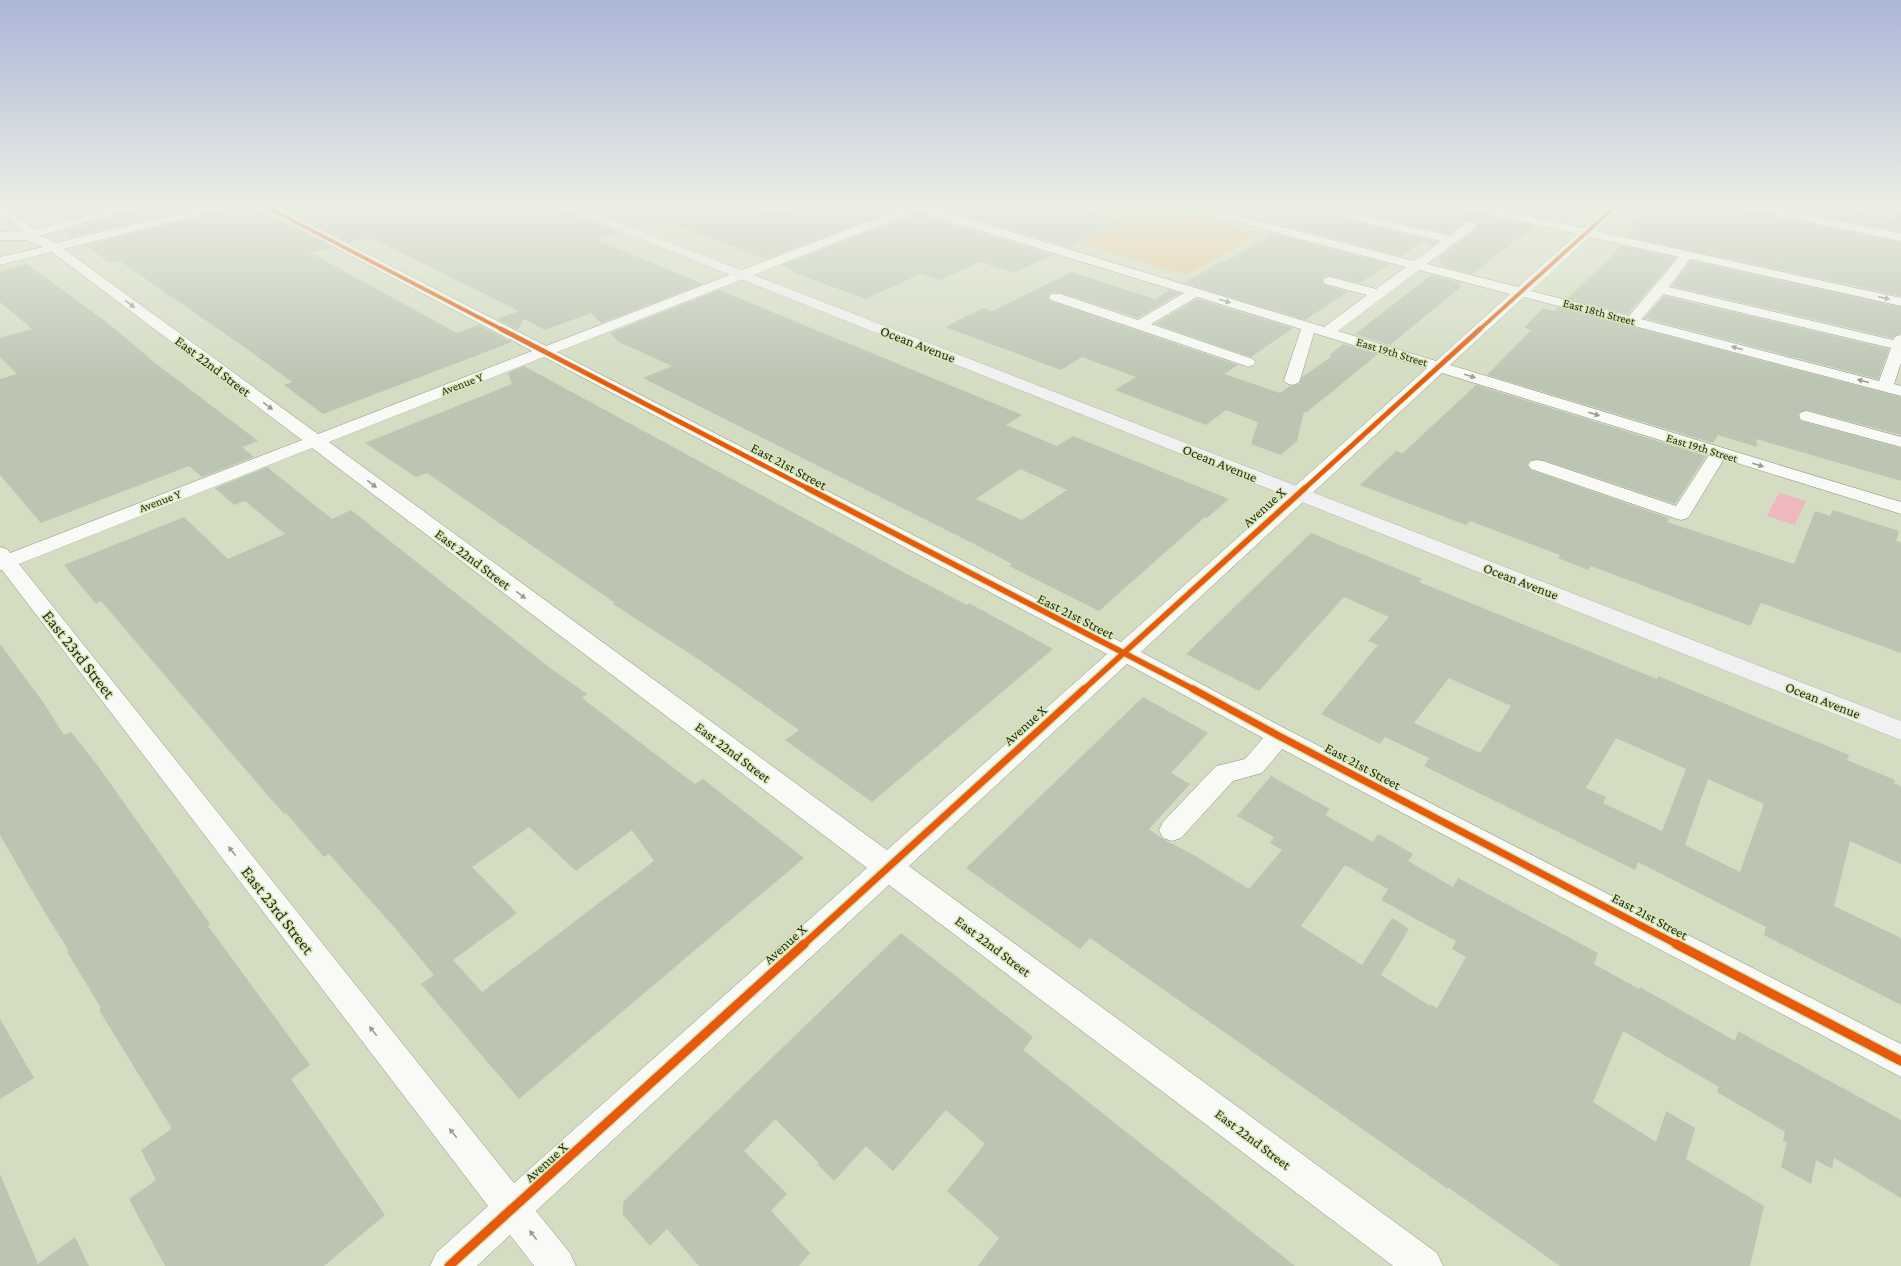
<svg xmlns="http://www.w3.org/2000/svg" width="1901" height="1266" font-family="'Crimson Pro',serif">
	<style>
		.green { fill: #ecc593 }
		.water { fill: #efb8bf }
		.building { fill: #bbc5b2; fill-rule: evenodd }
		.lines { fill: none; stroke-linecap: round; stroke-linejoin: round }
		.minor-casing { stroke: #89907c; stroke-width: 1 }
		.major-casing { stroke: #b6b7b0; stroke-width: 1 }
		.minor { fill: #f9faf6; fill-rule: evenodd }
		.major { fill: #f2f1f1; fill-rule: evenodd }
		.rail-casing { stroke: #b6b8b2; stroke-width: 3 }
		.rail { stroke: #d7e7b7; stroke-width: 2; stroke-dasharray: 5.5; stroke-linecap: butt }
		.cycleway-far4-casing { stroke: #d7e7b7; stroke-width: 5 }
		.cycleway-far3-casing { stroke: #d7e7b7; stroke-width: 6 }
		.cycleway-far2-casing { stroke: #d7e7b7; stroke-width: 8 }
		.cycleway-far1-casing { stroke: #d7e7b7; stroke-width: 10 }
		.cycleway-casing { stroke: #d7e7b7; stroke-width: 12 }
		.cycleway-far4 { stroke: #e8590c; stroke-width: 3.5 }
		.cycleway-far3 { stroke: #e8590c; stroke-width: 4.5 }
		.cycleway-far2 { stroke: #e8590c; stroke-width: 5.5 }
		.cycleway-far1 { stroke: #e8590c; stroke-width: 7 }
		.cycleway { stroke: #e8590c; stroke-width: 9 }
		.oneway { fill: #9a9d93 }
		.labels { text-anchor: middle; stroke-width: 3; stroke-linejoin: round; paint-order: stroke }
		.far-street-label { font-size: 12px; fill: #262c1a; stroke: #d7e7b7 }
		.street-label { font-size: 14px; fill: #262c1a; stroke: #d7e7b7 }
		.near-street-label { font-size: 17px; fill: #262c1a; stroke: #d7e7b7 }
	</style>
	<rect width="100%" height="100%" fill="#d4dcc2"/>
	<path class="green" d="M1072,204H1150L1261,233L1187,275L1079,243L1127,219Z"/>
	<path class="water" d="M1779,493L1806,501L1795,525L1767,516Z"/>
	<g class="building">
		<path d="M51,204H120L68,219L58,212L61,211Z"/>
		<path d="M144,204H213L73,237L64,231L141,207Z"/>
		<path d="M239,204H254L256,207L332,247L311,253L457,333L479,325L512,342L323,414L284,385L292,382L247,349L120,261L110,263L84,245L236,207Z"/>
		<path d="M273,204H554L556,207L620,233L597,240L703,284L601,323L591,313L545,330L524,319L518,330L497,319L519,311L369,237L349,243Z"/>
		<path d="M575,204H745L748,207L772,215L799,207L802,204H900L902,207L766,259L661,220L636,228Z"/>
		<path d="M930,204H1066L1124,220L1068,247L930,205Z"/>
		<path d="M1261,204H1451L1454,207L1535,226L1472,274L1442,266L1443,265L1438,258L1476,229L1478,225L1472,220L1466,221L1449,234L1356,212L1351,213L1349,218L1352,221L1438,242L1430,247L1425,240L1401,256L1285,226L1294,221L1260,212Z"/>
		<path d="M1479,204H1563L1545,218Z"/>
		<path d="M1653,204H1729L1736,208L1901,242V296L1628,237L1635,229L1628,227Z"/>
		<path d="M1760,204H1901V231Z"/>
		<path d="M916,213L1053,255L1014,273L980,262L940,280L921,274L865,299L790,271L793,270L782,265Z"/>
		<path d="M1273,233L1389,264L1360,283L1330,276L1324,277L1322,282L1325,285L1348,292L1305,320L1184,283L1220,262L1223,263Z"/>
		<path d="M1620,245L1676,258L1628,314L1567,299L1610,258Z"/>
		<path d="M1691,261L1901,307V334L1896,335L1892,338L1672,286Z"/>
		<path d="M27,264L105,321L151,359H150L258,441L242,447L254,457L202,477L189,466L41,523L0,475V379L17,374L0,357V338L32,329L0,302V271Z"/>
		<path d="M1071,272L1155,299L1170,290L1180,293L1138,318L1061,293L1051,292L1048,298L1051,301L1238,365L1224,374L1280,393L1290,386L1299,384L1302,377L1332,356L1329,355L1343,344L1378,354L1307,412H1304L1297,441L1281,455L1251,444L1258,422L1226,410L1206,425L1115,390L1136,377L1082,357L1061,370L945,327L983,308L993,311Z"/>
		<path d="M1431,275L1461,283L1457,285L1462,286L1390,345L1355,334Z"/>
		<path d="M719,290L1022,415L1006,425L1057,446L1073,436L1229,499L1207,518L1205,517L1099,611L1009,566L1012,564L984,549L643,378L672,366L619,342L610,333ZM1020,469L1067,490L1022,520L976,499Z"/>
		<path d="M1664,296L1889,349L1878,379L1644,318Z"/>
		<path d="M1197,299L1293,328L1251,357L1155,324Z"/>
		<path d="M1558,307L1901,397V435L1807,410L1801,411L1798,415L1801,421L1901,448V481L1756,439L1757,447L1718,435L1713,443L1487,375L1531,330L1524,328L1543,308L1554,311Z"/>
		<path d="M524,366L905,573L967,605L969,603L1053,649L872,802L785,740L799,730L701,661L613,604L615,603L427,473L416,477L365,443L512,384L508,373Z"/>
		<path d="M1476,385L1706,456L1675,504L1543,460H1531L1527,464L1531,470L1669,518L1667,522L1794,564L1815,511L1830,516L1833,510L1899,531L1896,541L1901,543V653L1761,603L1750,626L1591,566L1588,570L1558,558L1560,555L1470,521L1466,525L1360,485L1396,451L1403,453Z"/>
		<path d="M267,467L332,519L351,510L550,668L587,694L582,698L650,750L695,784L703,779L804,858L519,1099L421,984L434,975L394,927L329,854L324,857L286,813L284,814L269,797L101,601L96,604L64,565L184,517L228,559L285,534L245,501L234,505L215,488ZM529,827L576,871L632,830L654,861L482,992L453,960L517,913L472,867Z"/>
		<path d="M1311,533L1422,579L1419,582L1500,615L1657,679L1658,676L1849,755L1847,760L1895,780L1894,783L1901,786V864L1850,841L1834,906L1901,938V1005L1764,935L1766,927L1638,862L1635,870L1424,766L1429,758L1385,737L1380,744L1321,714L1378,645L1368,641L1389,617L1344,597L1259,691L1186,654ZM1449,678L1511,706L1480,753L1414,723ZM1616,738L1686,769L1662,831L1603,803L1606,797L1586,788ZM1708,779L1764,804L1740,872L1685,845Z"/>
		<path d="M0,644L43,702L64,735L71,732L98,766L210,924L208,926L310,1065L291,1079L385,1215L324,1266H165L129,1199L156,1180L141,1150L170,1130L171,1127L99,1010L101,1008L67,952L69,951L45,913L0,835Z"/>
		<path d="M1143,697L1208,733L1171,773L1190,784L1149,829L1163,839L1192,854L1249,889L1282,850L1270,843L1274,837L1237,816L1271,776L1330,809L1325,815L1373,842L1378,834L1413,854L1408,861L1453,887L1458,878L1598,953L1594,964L1639,989L1640,987L1735,1041L1738,1031L1901,1120V1198L1834,1158L1832,1169L1816,1160L1811,1184L1781,1167L1787,1142L1783,1141L1785,1132L1717,1092L1719,1087L1623,1031L1593,1102L1656,1142L1666,1111L1695,1128L1686,1159L1764,1206L1750,1266H1560L1449,1188L1448,1189L1090,938L1080,949L966,868ZM1345,865L1388,889L1381,900L1456,941L1452,949L1466,957L1437,1008L1430,1004V1006L1381,975L1409,929L1392,918L1362,965L1301,926Z"/>
		<path d="M901,933L1033,1037L1023,1050L1295,1266H978L999,1238L947,1191L985,1144L946,1110L893,1171L866,1146L834,1181L817,1164L819,1163L775,1119L744,1151L787,1194L771,1211L810,1253L799,1266H699L667,1229L650,1246L623,1215V1202Z"/>
		<path d="M0,1019L34,1078L0,1099Z"/>
		<path d="M0,1174L38,1264L75,1237L89,1266H0Z"/>
	</g>
	<g class="lines">
		<defs>
			<g id="minor">
				<path d="M125,204H143L141,206L40,236L56,243L219,204H238L236,206L64,249L318,434L532,351L257,206L255,204H270L546,346L905,207L901,204H929L927,206L1324,327L1367,295L1325,284L1323,281L1325,278L1330,277L1376,289L1406,267L1176,206L1174,204H1193L1414,261L1441,241L1352,220L1350,217L1352,214L1356,213L1449,236L1467,222L1471,221L1477,225L1475,228L1427,264L1518,287L1577,234L1458,207L1454,206L1452,204H1473L1584,228L1611,204H1624L1596,231L1901,298V306L1690,259L1669,287L1893,340L1896,336L1901,335V363L1894,384L1901,386V396L1524,297L1450,365L1901,502V514L1724,459L1688,518L1681,520L1674,518L1531,469L1528,465L1531,461L1537,460L1543,461L1676,506L1709,455L1442,373L1141,652L1288,730L1901,1044V1077L1282,749L1262,773L1233,781L1181,838L1172,841L1163,838L1159,830L1163,822L1216,766L1245,759L1263,738L1127,664L909,866L1437,1253L1443,1266H1393L889,885L536,1211L570,1253L576,1266H534L510,1235L477,1266H430L436,1253L488,1206L2,570H0V547L7,549L10,553L302,440L52,252L0,265V257L43,247L27,240H0V232L23,231L0,214V205L4,206L35,230ZM916,211L1184,293L1138,320L1061,294H1051L1049,297L1051,300L1243,365L1248,367L1253,365L1256,362L1253,359L1151,324L1197,297L1301,329L1284,380L1286,383L1292,385L1298,383L1300,380L1314,333L1427,368L1121,642L557,352ZM1589,237L1679,257L1629,316L1531,291ZM1419,270L1510,294L1436,361L1338,331ZM1663,294L1891,348L1879,381L1641,319ZM544,357L1107,654L887,850L329,442ZM312,448L867,868L514,1183L19,564Z"/>
				<path d="M746,204H764L772,206L782,204H801L799,206L772,214L748,206Z"/>
				<path d="M1730,204H1753L1901,233V241L1736,207Z"/>
				<path d="M1807,411L1901,437V447L1801,420L1799,416L1801,412Z"/>
			</g>
			<path id="major" d="M555,204H571L1901,721V740L557,206Z"/>
		</defs>
		<use href="#minor" class="minor-casing"/>
		<use href="#major" class="major-casing"/>
		<use href="#minor" class="minor"/>
		<use href="#major" class="major"/>
		<defs>
			<g id="rail">
				<path d="M1826,204L1901,218"/>
				<path d="M1863,204L1901,211"/>
			</g>
		</defs>
		<use href="#rail" class="rail-casing"/>
		<use href="#rail" class="rail"/>
		<defs>
			<g id="cycleway-far4">
				<path d="M261,204L503,330"/>
				<path d="M1479,330L1618,204"/>
			</g>
			<g id="cycleway-far3">
				<path d="M501,329L809,489"/>
				<path d="M1304,489L1480,329"/>
			</g>
			<g id="cycleway-far2">
				<path d="M807,488L1195,690"/>
				<path d="M1083,690L1305,488"/>
			</g>
			<g id="cycleway-far1">
				<path d="M1193,689L1279,736L1678,945"/>
				<path d="M803,945L1084,689"/>
			</g>
			<g id="cycleway">
				<path d="M1676,944L1901,1061"/>
				<path d="M449,1266L804,944"/>
			</g>
		</defs>
		<use href="#cycleway-far4" class="cycleway-far4-casing"/>
		<use href="#cycleway-far3" class="cycleway-far3-casing"/>
		<use href="#cycleway-far2" class="cycleway-far2-casing"/>
		<use href="#cycleway-far1" class="cycleway-far1-casing"/>
		<use href="#cycleway" class="cycleway-casing"/>
		<use href="#cycleway-far4" class="cycleway-far4"/>
		<use href="#cycleway-far3" class="cycleway-far3"/>
		<use href="#cycleway-far2" class="cycleway-far2"/>
		<use href="#cycleway-far1" class="cycleway-far1"/>
		<use href="#cycleway" class="cycleway"/>
	</g>
	<defs><path id="oneway-solid" d="M-6-.8H1V-3.2L6.5 0L1 3.2V.8H-6Z"/></defs>
	<g class="oneway">
		<use href="#oneway-solid" transform="translate(1884 298) rotate(13)"/>
		<use href="#oneway-solid" transform="translate(1225 301) rotate(17)"/>
		<use href="#oneway-solid" transform="translate(130 304) rotate(37)"/>
		<use href="#oneway-solid" transform="translate(1737 348) rotate(-165)"/>
		<use href="#oneway-solid" transform="translate(1470 376) rotate(17)"/>
		<use href="#oneway-solid" transform="translate(1863 381) rotate(-165)"/>
		<use href="#oneway-solid" transform="translate(268 406) rotate(37)"/>
		<use href="#oneway-solid" transform="translate(1594 414) rotate(17)"/>
		<use href="#oneway-solid" transform="translate(1758 465) rotate(17)"/>
		<use href="#oneway-solid" transform="translate(372 484) rotate(37)"/>
		<use href="#oneway-solid" transform="translate(521 595) rotate(37)"/>
		<use href="#oneway-solid" transform="translate(232 851) rotate(-128)"/>
		<use href="#oneway-solid" transform="translate(373 1031) rotate(-128)"/>
		<use href="#oneway-solid" transform="translate(453 1133) rotate(-128)"/>
		<use href="#oneway-solid" transform="translate(533 1235) rotate(-128)"/>
	</g>
	<linearGradient id="sky" x2="0" y2="1"><stop stop-color="#abb6d8"/><stop offset="0.54" stop-color="#ecefe4"/><stop offset="1" stop-color="#ecefe4" stop-opacity="0"/></linearGradient>
	<rect width="1901" height="381" fill="url(#sky)"/>
	<g class="labels">
		<g class="far-street-label">
			<text transform="translate(1599 312) rotate(15)" y="4">East 18th Street</text>
			<text transform="translate(1392 352) rotate(17)" y="4">East 19th Street</text>
			<text transform="translate(462 384) rotate(-21)" y="4">Avenue Y</text>
			<text transform="translate(1702 448) rotate(17)" y="4">East 19th Street</text>
			<text transform="translate(160 501) rotate(-21)" y="4">Avenue Y</text>
		</g>
		<g class="street-label">
			<text transform="translate(918 344) rotate(21)" y="5">Ocean Avenue</text>
			<text transform="translate(213 366) rotate(37)" y="5">East 22nd Street</text>
			<text transform="translate(1220 463) rotate(22)" y="5">Ocean Avenue</text>
			<text transform="translate(789 466) rotate(28)" y="5">East 21st Street</text>
			<text transform="translate(1264 507) rotate(-42)" y="5">Avenue X</text>
			<text transform="translate(473 559) rotate(37)" y="5">East 22nd Street</text>
			<text transform="translate(1521 581) rotate(21)" y="5">Ocean Avenue</text>
			<text transform="translate(1076 616) rotate(27)" y="5">East 21st Street</text>
			<text transform="translate(1823 700) rotate(21)" y="5">Ocean Avenue</text>
			<text transform="translate(1025 725) rotate(-42)" y="5">Avenue X</text>
			<text transform="translate(733 752) rotate(37)" y="5">East 22nd Street</text>
			<text transform="translate(1363 766) rotate(28)" y="5">East 21st Street</text>
			<text transform="translate(1650 916) rotate(28)" y="5">East 21st Street</text>
			<text transform="translate(785 944) rotate(-42)" y="5">Avenue X</text>
			<text transform="translate(993 946) rotate(37)" y="5">East 22nd Street</text>
			<text transform="translate(1253 1139) rotate(37)" y="5">East 22nd Street</text>
			<text transform="translate(546 1162) rotate(-42)" y="5">Avenue X</text>
		</g>
		<g class="near-street-label">
			<text transform="translate(79 654) rotate(52)" y="6">East 23rd Street</text>
			<text transform="translate(278 910) rotate(52)" y="6">East 23rd Street</text>
		</g>
	</g>
</svg>
